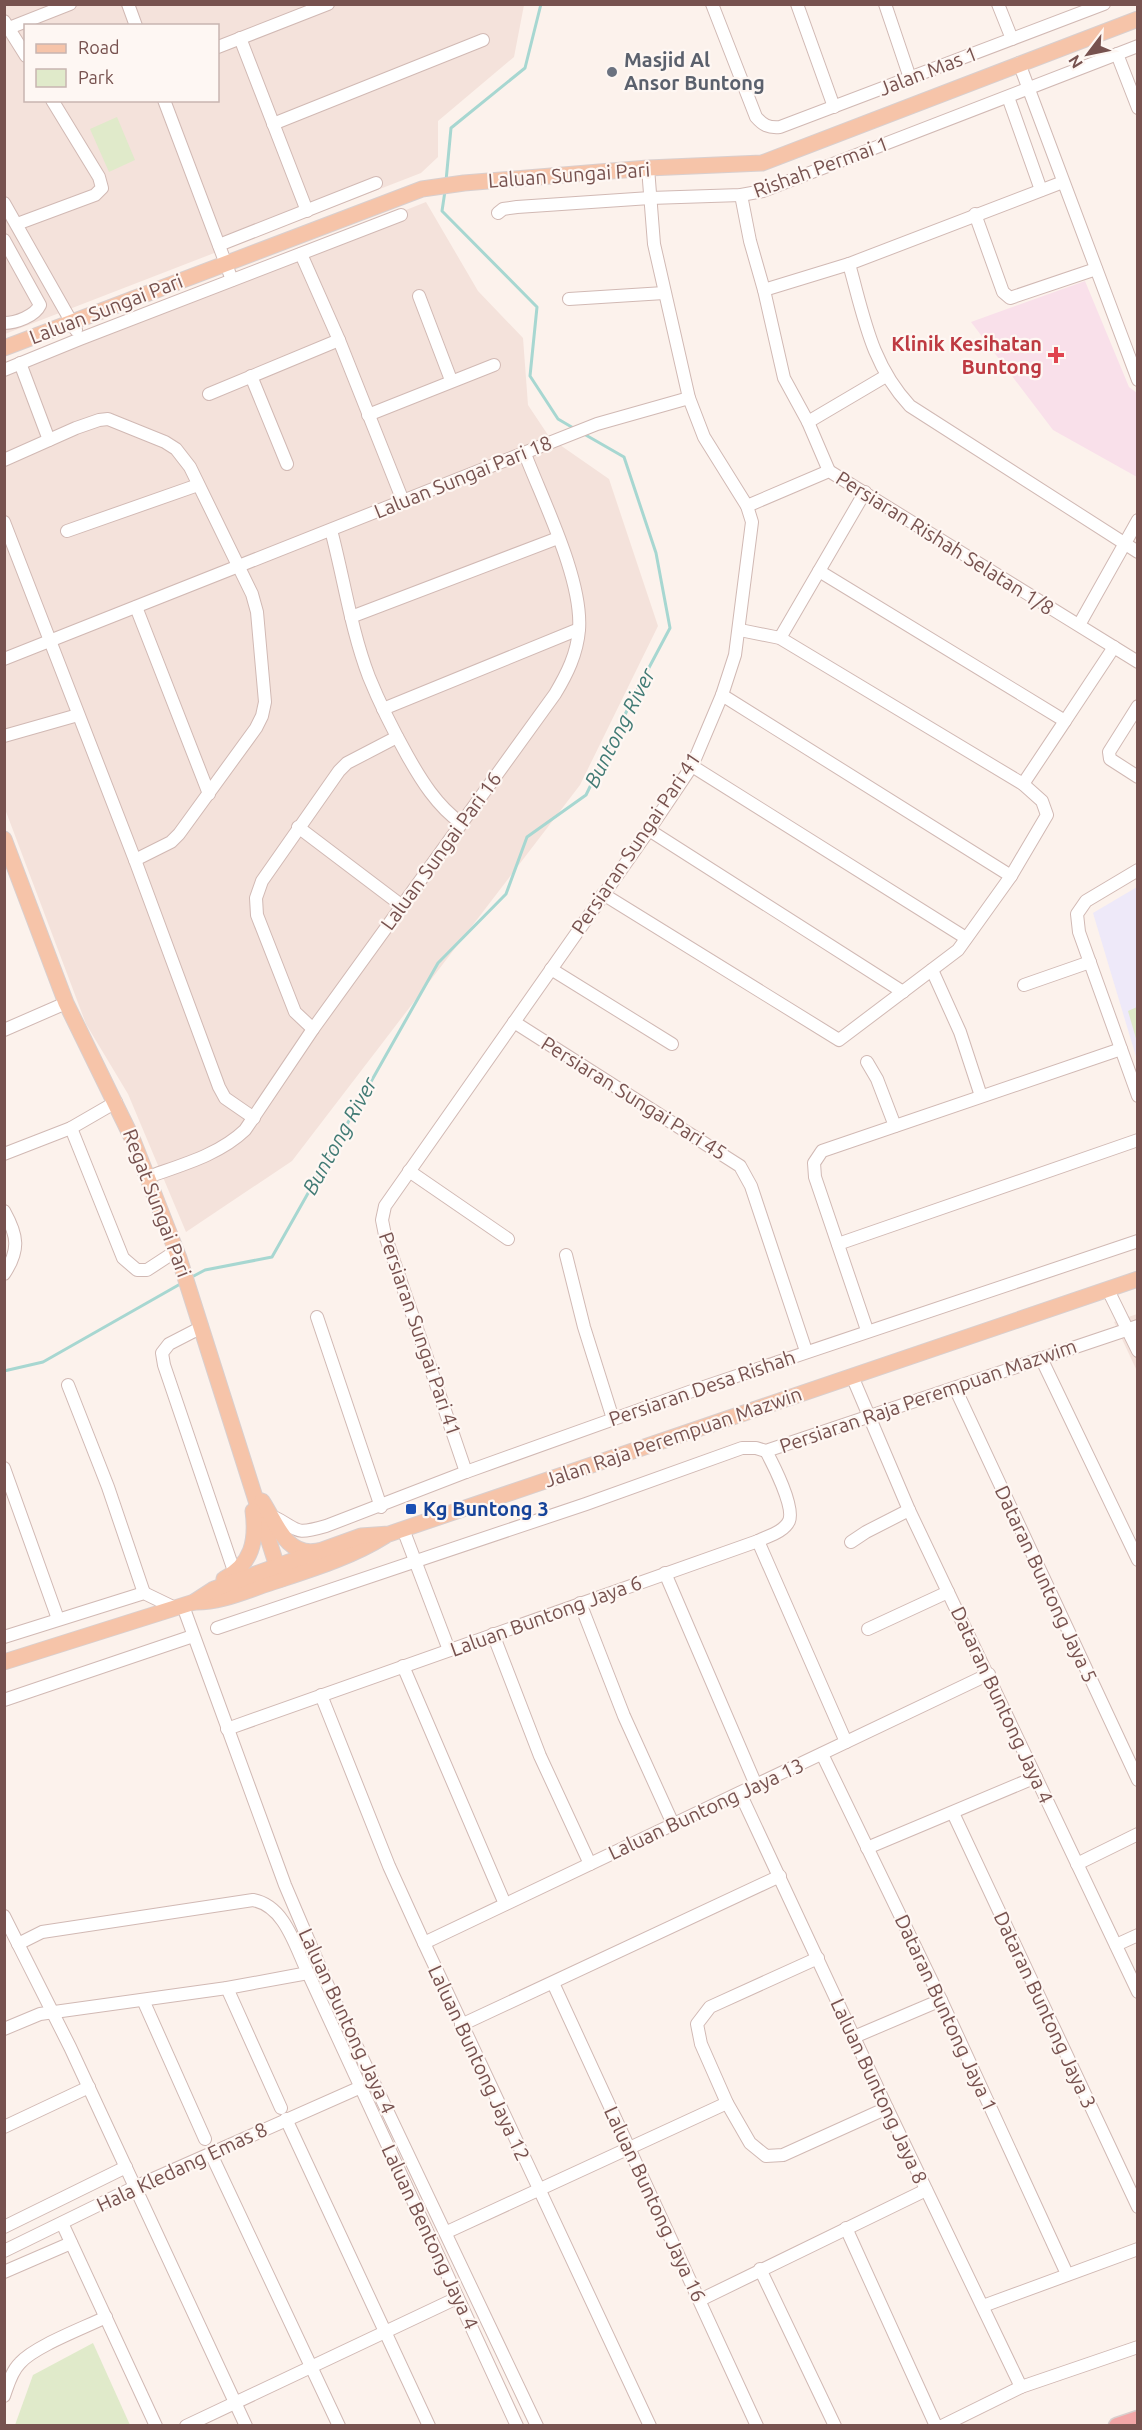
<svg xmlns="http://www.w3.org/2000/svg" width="1142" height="2430" font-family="Ubuntu,sans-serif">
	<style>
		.residential { fill: #f4e2db; fill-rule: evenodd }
		.education { fill: #eee9f9 }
		.medical { fill: #f9e0ea }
		.green { fill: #e0eaca }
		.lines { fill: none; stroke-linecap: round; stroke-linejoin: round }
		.stream { stroke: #a7d7d1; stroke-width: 3 }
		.minor-casing { stroke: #d1b9b4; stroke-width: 14 }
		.major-casing { stroke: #d9cfce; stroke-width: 17 }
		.highway-casing { stroke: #d9cfce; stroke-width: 19 }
		.minor { stroke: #fff; stroke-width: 12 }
		.major { stroke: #f6c4a9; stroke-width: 15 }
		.highway { stroke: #f3a7a8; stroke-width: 16 }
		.worship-dot { fill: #6b7280; stroke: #fef7f3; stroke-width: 2 }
		.health-dot { fill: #e0444e; stroke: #fef7f3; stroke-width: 2 }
		.transit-dot { fill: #1a4fb4; stroke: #fef7f3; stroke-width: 2 }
		.labels { text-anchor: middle; stroke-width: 4.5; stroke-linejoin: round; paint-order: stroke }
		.worship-label { font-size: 20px; font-weight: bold; fill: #5b616d; stroke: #fef7f3; text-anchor: start }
		.street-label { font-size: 20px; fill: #77524f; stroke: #fef7f3 }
		.health-label { font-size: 20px; font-weight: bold; fill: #be3a42; stroke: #fef7f3; text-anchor: end }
		.transit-label { font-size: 20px; font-weight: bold; fill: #164399; stroke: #fef7f3; text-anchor: start }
		.water-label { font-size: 21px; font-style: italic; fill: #427b75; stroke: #fef7f3 }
	</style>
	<rect width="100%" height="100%" fill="#fcf2ec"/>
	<g class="residential">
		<path d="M4,5H524L514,57L438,121V157L421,173L5,334ZM26,26H218V100H26Z"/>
		<path d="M426,202L478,291L523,338L528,405L550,438L609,479L658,626L580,785L292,1161L186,1232L128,1094L86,1024L5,809V370Z"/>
		<path d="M1137,1314V1371L1114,1322Z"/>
	</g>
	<path class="education" d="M1137,887V1060L1093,913Z"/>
	<path class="medical" d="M1085,281L1129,387L1137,393V477L1053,430L971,322Z"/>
	<g class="green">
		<path d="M117,117L135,160L109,172L90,129Z"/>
		<path d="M1137,1007H1138L1137,1042L1128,1011Z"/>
		<path d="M93,2343L130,2425H15L33,2375Z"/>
	</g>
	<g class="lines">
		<g class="stream">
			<path d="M446,181L451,128L525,68L541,4"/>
			<path d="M445,191L442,211L537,307L530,376L558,419L575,429"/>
			<path d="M190,1278L205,1270L272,1257L438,963L506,894L527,837L586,795L635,694L670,628L656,553L624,457L584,434"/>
			<path d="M4,1371L43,1362L182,1283"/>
		</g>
		<defs>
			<g id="minor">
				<path d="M128,4L136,26"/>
				<path d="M712,4L756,117C763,125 768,128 780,127L1104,4"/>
				<path d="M797,4L834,107"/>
				<path d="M885,4L910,78"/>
				<path d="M998,4L1012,39"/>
				<path d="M4,21L26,56"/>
				<path d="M9,28L70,4"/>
				<path d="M240,38L307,211"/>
				<path d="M218,47L328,4"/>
				<path d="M1117,54L1138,108"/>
				<path d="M1019,63L1138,380"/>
				<path d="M1008,97L1041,190"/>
				<path d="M164,100L232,280"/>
				<path d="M273,124L483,40"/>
				<path d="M741,195L750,241L764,290L784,378L808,422L829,471"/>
				<path d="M4,203L76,330"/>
				<path d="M498,213L503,209L517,207L650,198L741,195L763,191L1138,46"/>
				<path d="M975,214L1003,292L1010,298L1096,269"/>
				<path d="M17,224L95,195L102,188L99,177L52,100"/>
				<path d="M4,240L40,305C35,316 16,323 4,323"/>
				<path d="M219,245L376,183"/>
				<path d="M301,254L339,340L403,501"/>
				<path d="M849,264C864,317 871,364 910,406L1138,552"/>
				<path d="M764,290L849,264L1063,182"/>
				<path d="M419,296L451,380"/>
				<path d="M569,299L664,293"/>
				<path d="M20,363L49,440"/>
				<path d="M4,370L80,339L401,215"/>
				<path d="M251,376L287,464"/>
				<path d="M209,394L339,340"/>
				<path d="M368,415L494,365"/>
				<path d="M808,422L886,376"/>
				<path d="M4,460L76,428L99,420L108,419L165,442L176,449L190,467L252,594L257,612L265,702L262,716L256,728L179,834L171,842L135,860"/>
				<path d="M747,506L829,471L1138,662"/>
				<path d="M4,522L135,860L219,1087L225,1098L254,1118"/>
				<path d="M331,530C344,579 351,630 369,677C380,704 393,730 407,755C421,780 437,806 461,823"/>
				<path d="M67,531L198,485"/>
				<path d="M819,571L1065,721L1023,784"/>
				<path d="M136,607L209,794"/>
				<path d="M351,617L558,538"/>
				<path d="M1079,625L1138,520"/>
				<path d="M780,638L865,492"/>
				<path d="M4,659L597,424L689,398"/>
				<path d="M722,695L1011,876"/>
				<path d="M1138,706L1109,752L1110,759L1138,777"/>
				<path d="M383,709L579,629"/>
				<path d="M1065,721L1114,647"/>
				<path d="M4,736L78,715"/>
				<path d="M692,766L966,938"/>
				<path d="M298,827L401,905"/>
				<path d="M649,830L903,992"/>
				<path d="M1138,870L1086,901L1077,914L1079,932L1138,1096"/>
				<path d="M603,894L839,1040L958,950L1011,876L1047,815L1042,801L1023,784L780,638L740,630"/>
				<path d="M551,969L672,1044"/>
				<path d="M932,970L960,1032L981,1096"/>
				<path d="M1024,985L1090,962"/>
				<path d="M514,1022L740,1166L751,1186L806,1351"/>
				<path d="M313,1029L295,1012L257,915L256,898L262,881L339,771L347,763L397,737"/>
				<path d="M4,1030L66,1003"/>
				<path d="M867,1062L877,1079L895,1126"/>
				<path d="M71,1128L123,1258L137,1270H147L176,1251"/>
				<path d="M4,1154L71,1128L116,1102"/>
				<path d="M409,1171L508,1239"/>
				<path d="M148,1177C181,1165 219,1155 245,1130L313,1029L555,694C567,674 577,654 579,630C583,580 543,501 525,454"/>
				<path d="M4,1211C18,1236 20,1250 4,1274"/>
				<path d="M838,1244L1138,1140"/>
				<path d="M566,1255L584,1327L613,1419"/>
				<path d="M1108,1290L1138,1351"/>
				<path d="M317,1317L381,1507"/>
				<path d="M202,1327L169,1344L162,1353L164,1365L235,1574"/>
				<path d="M867,1330L815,1177L814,1163L822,1151L1121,1049"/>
				<path d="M1041,1358L1138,1560"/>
				<path d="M852,1376L909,1510L1138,1992"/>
				<path d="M68,1385L108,1487L144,1593"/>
				<path d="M955,1388L1138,1780"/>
				<path d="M4,1468L58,1619"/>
				<path d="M466,1472L385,1235L382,1220L385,1206L649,830L692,766L722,695L735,655L752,522L747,506L704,437L689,398L654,244L648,168"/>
				<path d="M272,1516C300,1529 291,1536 326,1526L466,1472L692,1391L1138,1241"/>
				<path d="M403,1529L449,1650"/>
				<path d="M758,1541L846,1742"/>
				<path d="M851,1542L866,1532L909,1510"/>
				<path d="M665,1573L756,1785"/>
				<path d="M580,1603L624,1716L673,1824"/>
				<path d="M183,1606L285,1885L328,1986L537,2426"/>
				<path d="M217,1628L586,1504L742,1448H756L766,1451L1138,1326"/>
				<path d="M868,1629L948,1592"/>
				<path d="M493,1634L540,1756L590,1864"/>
				<path d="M4,1637L144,1593L175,1608"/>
				<path d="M403,1666L505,1904"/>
				<path d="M321,1695L389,1866L424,1943L650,2426"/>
				<path d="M4,1700L193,1636"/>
				<path d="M227,1729L758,1541C768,1536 784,1532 789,1521C795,1507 773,1464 766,1451"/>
				<path d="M822,1754L941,2000L1067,2274"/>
				<path d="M740,1793L887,2108L1021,2387"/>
				<path d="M953,1813L1138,2207"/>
				<path d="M867,1848L1036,1777"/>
				<path d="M1077,1864L1138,1834"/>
				<path d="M4,1916L70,2047L246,2426"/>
				<path d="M424,1943L989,1674"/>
				<path d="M18,1944L42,1932L253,1900C285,1906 295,1946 308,1973L517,2426"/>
				<path d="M1116,1945L1138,1935"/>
				<path d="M818,1958L710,2007L697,2024L701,2044L727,2103L750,2143L766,2156L783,2155L887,2108"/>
				<path d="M553,1983L757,2426"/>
				<path d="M227,1988L281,2108"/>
				<path d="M143,2000L205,2139"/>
				<path d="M461,2025L780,1876"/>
				<path d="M4,2029L40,2014L227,1988L308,1973"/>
				<path d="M854,2037L941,2000"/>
				<path d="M286,2119L429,2426"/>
				<path d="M4,2127L89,2087"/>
				<path d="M211,2154L339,2426"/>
				<path d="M62,2223L156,2426"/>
				<path d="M4,2227L126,2167"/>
				<path d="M846,2228L936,2426"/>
				<path d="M447,2232L727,2103"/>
				<path d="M4,2251L135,2187L361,2087"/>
				<path d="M760,2269L835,2426"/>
				<path d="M4,2272L71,2243"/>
				<path d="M700,2300L926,2190"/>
				<path d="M983,2306L1138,2249"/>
				<path d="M4,2396C8,2385 11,2372 20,2363C35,2346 84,2328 106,2317"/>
				<path d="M186,2426L457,2298"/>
				<path d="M942,2426L1021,2387L1138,2347"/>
			</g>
			<g id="major">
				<path d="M4,348L422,189L464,183L648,168L762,163L1138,19"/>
				<path d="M4,839L66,1003L132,1138L179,1258L281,1579"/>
				<path d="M262,1501C276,1522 286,1557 317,1551"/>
				<path d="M224,1579C252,1564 257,1541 253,1511"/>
				<path d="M194,1602C220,1603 245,1591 270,1583C309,1570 350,1558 385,1536"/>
				<path d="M4,1662L194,1602L214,1589L361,1536L389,1534L1138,1279"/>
			</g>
			<path id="highway" d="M1117,2426L1138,2419"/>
		</defs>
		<use href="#minor" class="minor-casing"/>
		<use href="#major" class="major-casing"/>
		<use href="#highway" class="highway-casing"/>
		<use href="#minor" class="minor"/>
		<use href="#major" class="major"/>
		<use href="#highway" class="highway"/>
	</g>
	<circle class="worship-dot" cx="612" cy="72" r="6"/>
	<path class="health-dot" d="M1053 346h6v6h6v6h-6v6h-6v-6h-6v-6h6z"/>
	<rect class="transit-dot" x="405" y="1503" width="12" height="12" rx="3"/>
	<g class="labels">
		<g class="worship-label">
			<text x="624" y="67">Masjid Al<tspan x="624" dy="23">Ansor Buntong</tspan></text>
		</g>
		<g class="street-label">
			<text transform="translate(928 71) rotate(-21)" y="7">Jalan Mas 1</text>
			<text transform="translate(821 167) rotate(-20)" y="7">Rishah Permai 1</text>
			<text transform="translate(569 175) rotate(-4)" y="7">Laluan Sungai Pari</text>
			<text transform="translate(106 309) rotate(-21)" y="7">Laluan Sungai Pari</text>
			<text transform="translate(463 477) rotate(-22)" y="7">Laluan Sungai Pari 18</text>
			<text transform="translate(945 543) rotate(32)" y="7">Persiaran Rishah Selatan 1/8</text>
			<text transform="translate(636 843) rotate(-56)" y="7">Persiaran Sungai Pari 41</text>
			<text transform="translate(441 851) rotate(-54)" y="7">Laluan Sungai Pari 16</text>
			<text transform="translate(634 1098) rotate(32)" y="7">Persiaran Sungai Pari 45</text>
			<text transform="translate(157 1203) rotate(69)" y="7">Regat Sungai Pari</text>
			<text transform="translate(420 1334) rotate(71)" y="7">Persiaran Sungai Pari 41</text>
			<text transform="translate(702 1388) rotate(-19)" y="7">Persiaran Desa Rishah</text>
			<text transform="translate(928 1396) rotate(-19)" y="7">Persiaran Raja Perempuan Mazwim</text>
			<text transform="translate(673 1437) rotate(-19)" y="7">Jalan Raja Perempuan Mazwin</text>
			<text transform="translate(1046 1584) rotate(65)" y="7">Dataran Buntong Jaya 5</text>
			<text transform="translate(546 1616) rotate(-20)" y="7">Laluan Buntong Jaya 6</text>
			<text transform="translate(1002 1705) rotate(65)" y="7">Dataran Buntong Jaya 4</text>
			<text transform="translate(706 1809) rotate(-25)" y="7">Laluan Buntong Jaya 13</text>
			<text transform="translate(1045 2010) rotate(65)" y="7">Dataran Buntong Jaya 3</text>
			<text transform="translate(946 2013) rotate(65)" y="7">Dataran Buntong Jaya 1</text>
			<text transform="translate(347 2021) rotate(65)" y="7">Laluan Buntong Jaya 4</text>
			<text transform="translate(479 2063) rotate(65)" y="7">Laluan Buntong Jaya 12</text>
			<text transform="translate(879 2091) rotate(65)" y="7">Laluan Buntong Jaya 8</text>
			<text transform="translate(182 2167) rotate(-25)" y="7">Hala Kledang Emas 8</text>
			<text transform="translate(655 2204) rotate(65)" y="7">Laluan Buntong Jaya 16</text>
			<text transform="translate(430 2237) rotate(65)" y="7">Laluan Bentong Jaya 4</text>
		</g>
		<g class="health-label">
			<text x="1042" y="351">Klinik Kesihatan<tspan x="1042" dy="23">Buntong</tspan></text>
		</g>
		<g class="transit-label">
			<text x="423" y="1516">Kg Buntong 3</text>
		</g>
		<g class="water-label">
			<text transform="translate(620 728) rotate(-63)" y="7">Buntong River</text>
			<text transform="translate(340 1136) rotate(-61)" y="7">Buntong River</text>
		</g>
	</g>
	<rect width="1142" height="2430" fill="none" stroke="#77524f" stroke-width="12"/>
	<rect x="24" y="24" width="195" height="78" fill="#fef7f3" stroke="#c8b5b1" stroke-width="1.5"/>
	<rect x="36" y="44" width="30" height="9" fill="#f6c4a9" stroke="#c8b5b1" stroke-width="1.5"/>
	<text x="78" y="54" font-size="18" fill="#77524f">Road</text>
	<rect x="36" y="69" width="30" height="18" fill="#e0eaca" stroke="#c8b5b1" stroke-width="1.5"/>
	<text x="78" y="84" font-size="18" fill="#77524f">Park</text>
	<g transform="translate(1088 54) rotate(238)" stroke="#fef7f3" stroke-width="4.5" paint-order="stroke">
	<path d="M0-4.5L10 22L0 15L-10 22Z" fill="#77524f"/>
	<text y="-9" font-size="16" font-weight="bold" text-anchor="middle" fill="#77524f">N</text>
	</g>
</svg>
